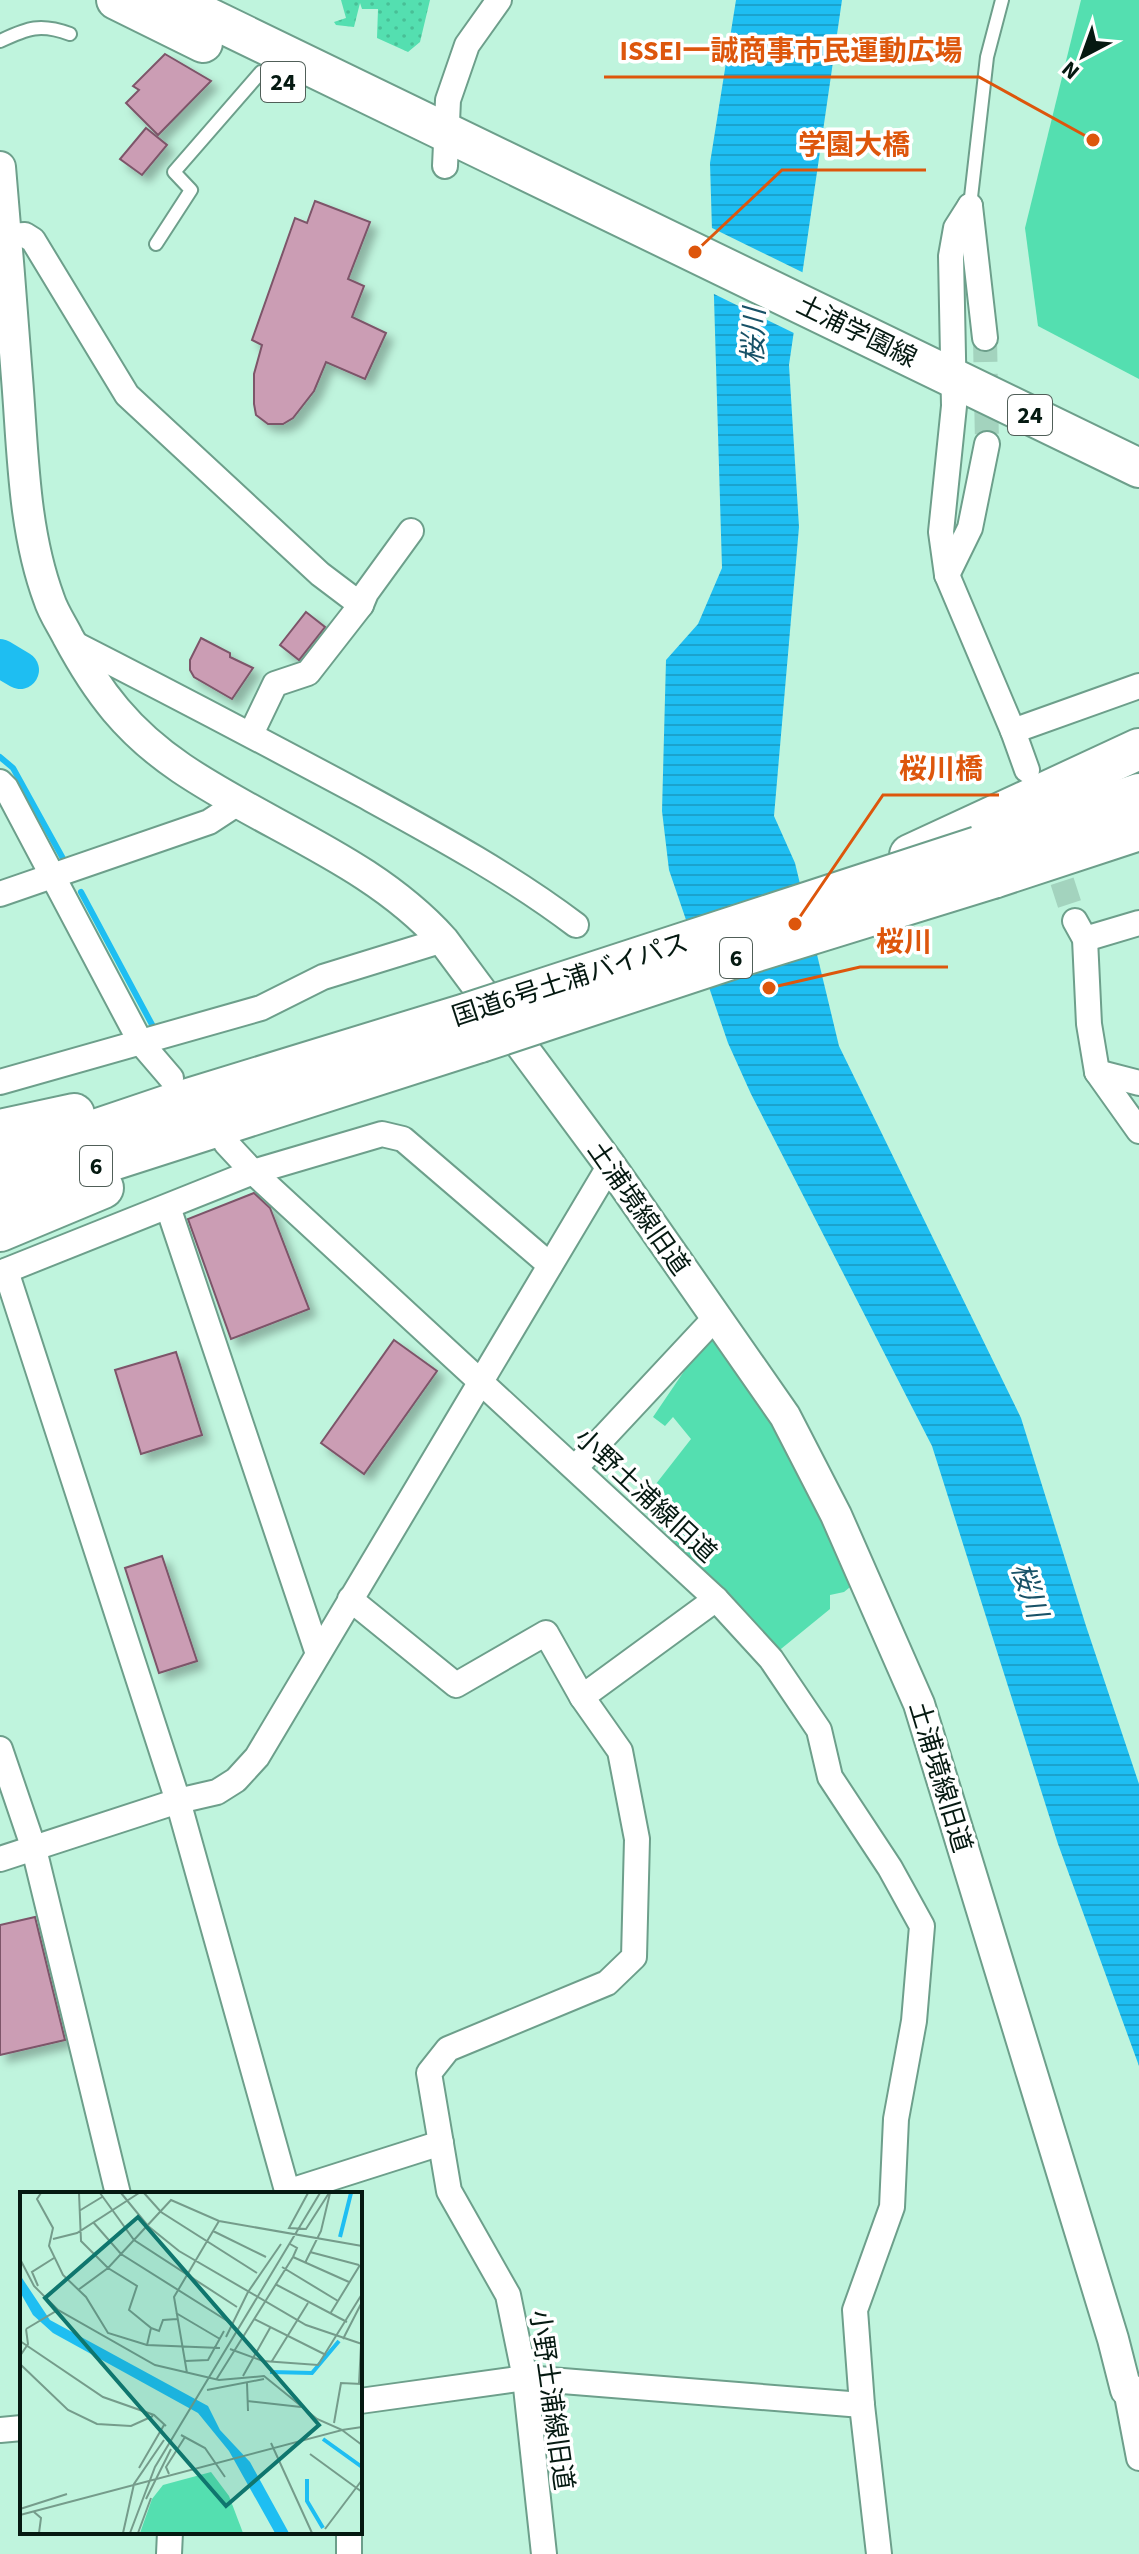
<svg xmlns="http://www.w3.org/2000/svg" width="1139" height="2554" font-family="'Source Sans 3','Noto Sans JP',sans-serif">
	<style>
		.grass { fill: url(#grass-dots) }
		.park { fill: #54dfb0 }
		.water { fill: url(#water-rules) }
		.pier { fill: #bff4dd }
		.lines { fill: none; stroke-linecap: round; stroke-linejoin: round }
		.stream { stroke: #1ebef2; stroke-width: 6 }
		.river { stroke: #1ebef2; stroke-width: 38 }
		.building { fill: #cb9db4; stroke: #7d5469; stroke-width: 2; filter: url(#shadow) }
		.minor-tunnel { stroke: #a3d3be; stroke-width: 24; stroke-dasharray: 24 12; stroke-linecap: butt }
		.service-casing { stroke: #6d9f8b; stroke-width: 16 }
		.minor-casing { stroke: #6d9f8b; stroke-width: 28 }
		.tertiary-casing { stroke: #6d9f8b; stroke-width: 34 }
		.primary-casing { stroke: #6d9f8b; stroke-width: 42 }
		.trunk-casing { stroke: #6d9f8b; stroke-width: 44 }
		.service { stroke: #fff; stroke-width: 12 }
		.minor { stroke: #fff; stroke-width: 24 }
		.tertiary { stroke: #fff; stroke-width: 30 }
		.primary { stroke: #fff; stroke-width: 38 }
		.trunk { stroke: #fff; stroke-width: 40 }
		.trunk-bridge-casing { stroke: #6d9f8b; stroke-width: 44; stroke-linecap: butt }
		.trunk-bridge { stroke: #fff; stroke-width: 40 }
		.labels { text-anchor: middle; stroke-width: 7; stroke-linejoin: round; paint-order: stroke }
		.shield { fill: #fff; stroke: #505e58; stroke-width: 2 }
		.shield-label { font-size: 24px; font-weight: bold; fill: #051911 }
		.street-label { font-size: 26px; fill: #051911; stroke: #fff }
		.water-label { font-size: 28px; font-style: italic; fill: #185267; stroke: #fff }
		.inset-river { fill: none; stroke: #1ebef2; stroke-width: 4 }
		.inset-road { fill: none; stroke: #759c8b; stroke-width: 2 }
		.view { fill: #0f766e; fill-opacity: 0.15; stroke: #0f766e; stroke-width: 4 }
		.inset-edge { fill: none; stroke: #051911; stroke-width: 4 }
		.leader { fill: none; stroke: #dd560c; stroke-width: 3 }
		.callout-dot { fill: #dd560c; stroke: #fff; stroke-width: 3 }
		.callout-label { font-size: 28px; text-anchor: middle; font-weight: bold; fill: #dd560c; stroke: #fff; stroke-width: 7; stroke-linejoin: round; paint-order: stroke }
	</style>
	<defs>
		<pattern id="grass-dots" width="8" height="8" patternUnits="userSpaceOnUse" patternTransform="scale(2)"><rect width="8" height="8" fill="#54dfb0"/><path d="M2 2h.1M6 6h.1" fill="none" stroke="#48bf96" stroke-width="1.8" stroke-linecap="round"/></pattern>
		<pattern id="water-rules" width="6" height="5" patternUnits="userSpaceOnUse" patternTransform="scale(2)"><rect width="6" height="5" fill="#1ebef2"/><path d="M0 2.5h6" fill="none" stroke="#1aa3ce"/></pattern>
		<filter id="shadow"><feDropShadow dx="7" dy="7" stdDeviation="4" flood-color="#0004"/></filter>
	</defs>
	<rect width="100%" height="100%" fill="#bff4dd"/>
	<path class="grass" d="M341,0H430L420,42L408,52L377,38L378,9H362L360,3L354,27L336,25L334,22L346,18Z"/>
	<g class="park">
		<path d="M1081,0H1139V379L1038,326L1025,228Z"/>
		<path d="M716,1324L779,1419L855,1583L844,1592L830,1595V1609L776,1653L647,1512L652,1489L691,1439L673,1417L665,1426L653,1417Z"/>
	</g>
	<path class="water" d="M736,0H842L789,365L799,527L774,816L795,863L839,1046L1021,1418L1086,1626L1139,1784V2066L1058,1844L932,1446L751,1094L728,1043L669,870L662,811L666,660L698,624L722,568L710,163Z"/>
	<path class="pier" d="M708,226L806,274L798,335L710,292Z"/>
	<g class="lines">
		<g class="stream">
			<path d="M0,757L13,768L66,864"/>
			<path d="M81,892L156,1032"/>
		</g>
		<path class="river" d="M0,658L20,670"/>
	</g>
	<g class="building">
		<path d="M165,54L211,81L158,135L126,103L139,90L133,86Z"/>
		<path d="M146,128L167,145L142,175L120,159Z"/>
		<path d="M315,201L370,222L348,279L364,286L352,317L386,333L365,379L326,362L314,391L293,418L283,424H268L256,415L254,404V374L262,345L252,340L295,218L307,223Z"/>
		<path d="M306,612L325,627L299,660L280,645Z"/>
		<path d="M201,638L230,653V657L253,668L232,699L194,677L190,670V660Z"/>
		<path d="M254,1193L270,1208L309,1309L231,1339L188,1219Z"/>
		<path d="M394,1340L437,1371L364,1474L321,1443Z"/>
		<path d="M176,1352L202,1435L141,1454L115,1370Z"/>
		<path d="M162,1556L197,1661L159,1673L125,1568Z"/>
		<path d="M35,1917L65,2040L0,2055V1925Z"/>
	</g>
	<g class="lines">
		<g class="minor-tunnel">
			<path d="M985,338L987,444"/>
			<path d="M1051,847L1075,921"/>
		</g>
		<defs>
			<g id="service">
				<path d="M0,41C28,28 40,23 70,34"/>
				<path d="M970,206L987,57L1002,0"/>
				<path d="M156,244L191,190L174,172L261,72"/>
			</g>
			<g id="minor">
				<path d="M445,166L448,100L467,45L499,0"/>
				<path d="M970,206L956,228L951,256L954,406L941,532L947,575L1013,731L1027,770"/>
				<path d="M970,206L985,338"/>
				<path d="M6,236L25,235L33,240L127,395L320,574L361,605"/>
				<path d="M947,575L970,528L987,444"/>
				<path d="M71,642C169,692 266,743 363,795C436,835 510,875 576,925"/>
				<path d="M1013,731L1139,686"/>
				<path d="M251,734L275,684L308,673L361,605L366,593L411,531"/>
				<path d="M0,782L6,788L141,1043L171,1078"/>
				<path d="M0,894L209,822L238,803"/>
				<path d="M1075,921L1085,939L1089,1024L1097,1072L1139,1131"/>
				<path d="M1085,939L1139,923"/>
				<path d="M1097,1072L1139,1083"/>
				<path d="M0,1082L261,1008L323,977L443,940"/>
				<path d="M226,1143L253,1172L716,1599L582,1697L620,1751L637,1839L634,1957L607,1983L448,2049L429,2073L449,2191L508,2295L525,2378L544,2554"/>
				<path d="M168,1207L318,1654"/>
				<path d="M6,1271L178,1801L288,2194"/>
				<path d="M0,1273L253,1172L382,1134L403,1139L550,1265"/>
				<path d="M575,1468L716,1317"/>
				<path d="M350,1599L456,1685L546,1633L582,1697"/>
				<path d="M716,1599L771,1659L819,1730L830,1777L890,1868L922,1926L914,2021L896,2119L892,2207L855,2310L862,2405L879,2554"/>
				<path d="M0,1749L34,1849L118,2194"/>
				<path d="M0,1859L178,1801L217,1792L236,1780L257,1757L610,1165"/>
				<path d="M287,2192L441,2143"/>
				<path d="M1126,2390L1139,2458"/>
				<path d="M360,2401L525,2378L862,2405"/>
				<path d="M0,2430L22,2428"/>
				<path d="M349,2532V2554"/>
				<path d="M169,2554L170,2532"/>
			</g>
			<path id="tertiary" d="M0,167C6,237 12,308 17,378C23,451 23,529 49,599C53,612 62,625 68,637C98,693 128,732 181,768C268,827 372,861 443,940L610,1165L785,1416L836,1515L919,1704L1113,2339L1126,2390L1139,2392"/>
			<g id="primary">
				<path d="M116,0L203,43"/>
				<path d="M173,0L1139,468"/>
			</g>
			<g id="trunk">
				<path d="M986,845L1139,794"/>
				<path d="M910,855L1139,749"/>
				<path d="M993,878L1139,830"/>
				<path d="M0,1130L74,1114"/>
				<path d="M0,1162L175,1103L469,1013"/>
				<path d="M0,1196L480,1042"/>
				<path d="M0,1231L103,1188"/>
			</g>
		</defs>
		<use href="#service" class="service-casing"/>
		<use href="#minor" class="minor-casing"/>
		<use href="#tertiary" class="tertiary-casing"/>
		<use href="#primary" class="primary-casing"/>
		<use href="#trunk" class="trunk-casing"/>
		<use href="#service" class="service"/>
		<use href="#minor" class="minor"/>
		<use href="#tertiary" class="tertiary"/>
		<use href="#primary" class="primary"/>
		<use href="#trunk" class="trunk"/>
		<defs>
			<g id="trunk-bridge">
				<path d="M469,1013L978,847"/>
				<path d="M480,1042L734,958L993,878"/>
			</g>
		</defs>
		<use href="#trunk-bridge" class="trunk-bridge-casing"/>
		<use href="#trunk-bridge" class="trunk-bridge"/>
	</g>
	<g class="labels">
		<g class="shield">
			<rect x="261" y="62" width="44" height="40" rx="6"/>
			<rect x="1008" y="395" width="44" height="40" rx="6"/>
			<rect x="720" y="938" width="32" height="40" rx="6"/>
			<rect x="80" y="1146" width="32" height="40" rx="6"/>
		</g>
		<g class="shield-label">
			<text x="283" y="90">24</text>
			<text x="1030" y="423">24</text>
			<text x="736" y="966">6</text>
			<text x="96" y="1174">6</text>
		</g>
		<g class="street-label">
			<text transform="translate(857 331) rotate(26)" y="9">土浦学園線</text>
			<text transform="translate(570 979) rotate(-18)" y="9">国道6号土浦バイパス</text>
			<text transform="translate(639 1208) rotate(55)" y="9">土浦境線旧道</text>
			<text transform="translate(646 1495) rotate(43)" y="9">小野土浦線旧道</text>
			<text transform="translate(941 1777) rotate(73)" y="9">土浦境線旧道</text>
			<text transform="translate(552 2400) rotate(82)" y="9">小野土浦線旧道</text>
		</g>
		<g class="water-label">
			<text transform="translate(753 336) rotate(-88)" y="10">桜川</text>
			<text transform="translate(1030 1590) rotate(71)" y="10">桜川</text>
		</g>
	</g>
	<g transform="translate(20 2192)">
		<rect width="342" height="342" fill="#bff4dd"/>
		<path d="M191,280L209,304L223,341H120L132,307L143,293Z" fill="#54dfb0"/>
		<path d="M0,83L30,128L188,214L200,238L230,270L269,341H255L209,259L178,221L33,141L13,123L0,100Z" fill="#1ebef2"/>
		<path class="inset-river" d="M320,45L331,1M250,180L292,181L319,149M303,247L342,275M287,287V309L303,336"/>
		<path class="inset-road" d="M21,1L17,7L33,36L29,54L43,83L66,105L88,141L127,153M59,1L61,49L88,76L117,94L109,118L131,136L127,153L200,156M80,1L114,48L217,115M101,1L128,34L159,59L286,133L342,152M124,1L141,20L237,81M288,1L269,36L286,37L309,1M59,19L82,5M73,30L101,62L209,130M193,39L246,65M33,47L57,41L119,1M290,60L339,73M273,65L329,90M0,67L14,94L38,118M285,71L301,39L310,1M262,75L318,109M255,92L327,130M18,94L12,80L34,66M58,98L88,76L151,8L199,29L342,54M156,121L200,147M310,122L340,73M234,127L306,163M131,136L139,139L143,128L157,127M6,137L38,118L135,173L199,188L244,184L297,227L322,238L342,235M206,145L228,100L261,52M323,147L342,110M0,149L83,205L134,223L146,234M210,157L243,169L298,173L342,102M0,164L8,152L6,137M165,169L188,168L204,139M252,169L288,111M0,172L48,218L77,232L111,234L133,224M167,181L154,105L199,29M223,184L250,136M196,188L273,65L277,56L270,52M227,191L228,219M339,192L341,153M187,198L244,187M227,209L281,215M314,231L321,191L342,192M161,243L185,256L205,285M251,251L292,341M290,262L342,300M119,276L144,233M149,282L146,275L165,245M126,307L151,257M0,317L47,302M14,320L21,326L19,341M0,323L322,238L342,253M305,337L342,288M103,341L114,292L144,248M110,341L135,275L300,1M118,341L131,306"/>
		<path class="view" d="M118,25L299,233L206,314L25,106Z"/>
		<rect width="342" height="342" class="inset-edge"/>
	</g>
	<path class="leader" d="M1093 140L979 77H604M695 252L782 170H926M795 924L883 795H999M769 988L860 967H948"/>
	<g class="callout-dot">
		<circle cx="1093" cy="140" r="8"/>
		<circle cx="695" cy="252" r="8"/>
		<circle cx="795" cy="924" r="8"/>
		<circle cx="769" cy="988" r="8"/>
	</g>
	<g class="callout-label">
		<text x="791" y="60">ISSEI一誠商事市民運動広場</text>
		<text x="854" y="154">学園大橋</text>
		<text x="941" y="778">桜川橋</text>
		<text x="904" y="951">桜川</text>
	</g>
	<g transform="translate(1083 56) rotate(221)" stroke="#ffffff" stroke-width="6" paint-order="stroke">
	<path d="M0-6L14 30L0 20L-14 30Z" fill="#051911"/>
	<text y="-12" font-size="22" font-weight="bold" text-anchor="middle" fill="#051911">N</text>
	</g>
</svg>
